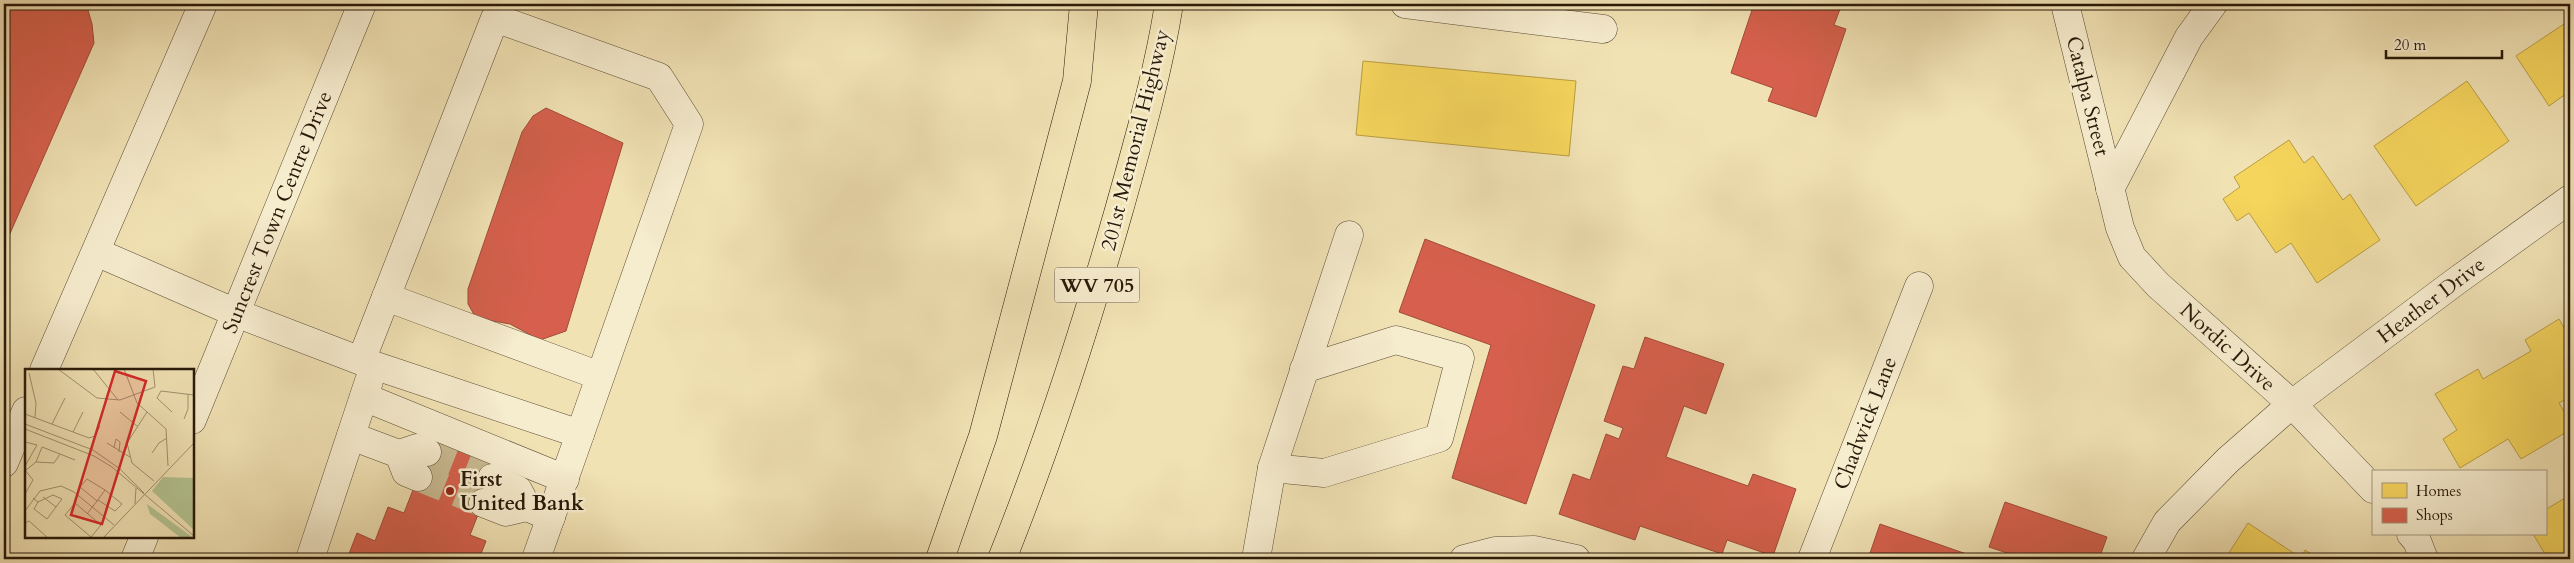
<svg xmlns="http://www.w3.org/2000/svg" width="2574" height="563" font-family="Cardo,serif">
	<style>
		.homes { fill: #f6d55c; stroke: #b89d43 }
		.shops { fill: #d6604d; stroke: #a24b39 }
		.lines { fill: none; stroke-linecap: round; stroke-linejoin: round }
		.minor-tunnel { stroke: #c9ba92; stroke-width: 28; stroke-dasharray: 28 14; stroke-linecap: butt }
		.minor-casing { stroke: #5a4b34; stroke-width: 29 }
		.major-casing { stroke: #281909; stroke-width: 29 }
		.minor { stroke: #f6ecce; stroke-width: 28 }
		.major { stroke: #f1e2b4; stroke-width: 28 }
		.poi-dot { fill: #8f2418; stroke: #f6ecce; stroke-width: 2 }
		.labels { text-anchor: middle; stroke-width: 5; stroke-linejoin: round; paint-order: stroke }
		.shield { fill: #f6ecce; stroke: #665844; stroke-width: 1 }
		.shield-label { font-size: 20px; font-weight: bold; fill: #281909 }
		.street-label { font-size: 21px; fill: #281909; stroke: #f6ecce }
		.poi-label { font-size: 21px; font-weight: bold; fill: #281909; stroke: #f6ecce; text-anchor: start }
		.inset-road { fill: none; stroke: #a19270; stroke-width: 1 }
		.view { fill: #d62828; fill-opacity: 0.15; stroke: #d62828; stroke-width: 2.5 }
		.inset-edge { fill: none; stroke: #281909; stroke-width: 2.5 }
	</style>
	<rect width="100%" height="100%" fill="#f1e2b4"/>
	<filter id="stains"><feTurbulence type="fractalNoise" baseFrequency=".004" numOctaves="4"/><feColorMatrix values="0 0 0 0 .2 0 0 0 0 .09 0 0 0 0 .02 0 0 0 .5 -.17"/></filter>
	<radialGradient id="worn" r=".72"><stop offset=".6" stop-color="#630" stop-opacity="0"/><stop offset="1" stop-color="#630" stop-opacity=".3"/></radialGradient>
	<g class="homes">
		<path d="M2570,20V91L2549,106L2516,56Z"/>
		<path d="M1363,61L1576,81L1569,156L1356,135Z"/>
		<path d="M2467,81L2509,141L2416,206L2374,146Z"/>
		<path d="M2289,140L2304,163L2313,156L2343,200L2350,194L2380,240L2317,283L2291,243L2276,253L2249,213L2237,221L2223,199L2240,187L2234,177Z"/>
		<path d="M2559,319L2570,338V397L2559,403L2570,422V430L2521,459L2508,439L2460,468L2443,439L2457,430L2435,394L2478,369L2483,379L2531,351L2525,340Z"/>
		<path d="M2570,495V559H2548L2533,534H2545V510Z"/>
		<path d="M2248,523L2301,558L2305,550L2319,559H2225Z"/>
	</g>
	<g class="shops">
		<path d="M4,4H75L88,10L92,24L94,43L4,247Z"/>
		<path d="M1754,4L1777,6L1778,4H1842L1834,25L1846,29L1816,117L1768,101L1773,88L1731,73Z"/>
		<path d="M546,108L623,143L566,331L540,340L510,324L476,318L468,304V289L522,132L533,116Z"/>
		<path d="M1425,239L1595,305L1526,504L1452,478L1491,345L1399,312Z"/>
		<path d="M1645,337L1724,364L1706,414L1684,406L1666,457L1748,486L1753,474L1796,489L1773,556L1727,540L1722,554L1640,526L1635,540L1559,514L1573,474L1590,480L1606,434L1619,439L1623,428L1604,421L1623,366L1634,369Z"/>
		<path d="M434,436L499,461L470,535L486,541L479,559H347L357,533L375,541L388,507L404,513Z"/>
		<path d="M2005,502L2107,537L2099,559H2005L2007,553L1989,547Z"/>
		<path d="M1880,524L1981,559H1868Z"/>
	</g>
	<g class="lines">
		<g class="minor-tunnel">
			<path d="M427,452L492,478"/>
			<path d="M418,477L483,503"/>
		</g>
		<defs>
			<g id="minor">
				<path d="M1405,4L1603,29"/>
				<path d="M2065,4L2120,228L2132,257L2158,285L2292,404L2373,489"/>
				<path d="M2110,189L2189,37L2213,4"/>
				<path d="M96,252L236,313L361,361L580,434L689,124L659,77L495,18L361,361"/>
				<path d="M386,297L600,376"/>
				<path d="M44,370L203,4"/>
				<path d="M364,397L565,479"/>
				<path d="M192,420L362,4"/>
				<path d="M351,436L399,454L417,448L427,452"/>
				<path d="M399,454L406,472L418,477"/>
				<path d="M4,463L26,411"/>
				<path d="M1272,468L1324,473L1439,438L1460,358L1396,340L1304,369"/>
				<path d="M492,478L518,490L527,507L551,517"/>
				<path d="M483,503L506,512L527,507"/>
				<path d="M2411,534L2417,541L2424,559"/>
				<path d="M135,559L144,537"/>
				<path d="M310,559L369,381"/>
				<path d="M536,559L580,434"/>
				<path d="M1256,559L1272,468L1349,235"/>
				<path d="M1464,559L1495,551L1534,550L1576,559"/>
				<path d="M1812,559L1919,286"/>
				<path d="M2146,559L2167,522L2228,460L2292,404L2455,282L2570,199"/>
			</g>
			<g id="major">
				<path d="M940,559L983,436L1047,195L1077,81L1084,4"/>
				<path d="M1002,559C1048,444 1085,329 1119,210C1138,142 1158,74 1169,4"/>
			</g>
		</defs>
		<use href="#minor" class="minor-casing"/>
		<use href="#major" class="major-casing"/>
		<use href="#minor" class="minor"/>
		<use href="#major" class="major"/>
	</g>
	<circle class="poi-dot" cx="450" cy="491" r="5"/>
	<g class="labels">
		<rect class="shield" x="1054.5" y="267.5" width="85" height="35" rx="4"/>
		<g class="shield-label">
			<text x="1097" y="292">WV 705</text>
		</g>
		<g class="street-label">
			<text transform="translate(2088 96) rotate(76)" y="7">Catalpa Street</text>
			<text transform="translate(1135 140) rotate(-76)" y="7">201st Memorial Highway</text>
			<text transform="translate(277 212) rotate(-68)" y="7">Suncrest Town Centre Drive</text>
			<text transform="translate(2431 300) rotate(-37)" y="7">Heather Drive</text>
			<text transform="translate(2228 347) rotate(42)" y="7">Nordic Drive</text>
			<text transform="translate(1865 423) rotate(-69)" y="7">Chadwick Lane</text>
		</g>
		<g class="poi-label">
			<text x="460" y="486">First<tspan x="460" dy="24">United Bank</tspan></text>
		</g>
	</g>
	<g transform="translate(25 369)">
		<rect width="169" height="169" fill="#f1e2b4"/>
		<path d="M138,108L169,109V161L127,122ZM122,135L166,167L167,169H156L133,151L125,145Z" fill="#b4c491"/>
		<path class="inset-road" d="M33,0L72,29L95,31L130,18L128,0M68,0L93,31M99,0L112,34L141,60L143,97M4,4L11,34L10,48M95,43L112,57M122,43L102,74L107,94L129,112M147,43L132,29L136,22L169,26M0,45L64,69L70,67L75,57M159,50L163,40V25M0,55L68,81L95,100L119,124M27,55L40,29M0,60L69,87L87,98L169,167M48,63L58,43M0,73L12,76L0,97M82,74L105,88M89,79L91,70L95,73L94,83M127,84L134,74L142,69M11,93L17,78L35,85M0,101L8,111L0,125M1,101L11,93L29,94L35,85L50,91M18,128L31,138M8,129L13,133L28,126L37,130L22,150L9,140L13,133M73,131L90,142L97,135L80,121M50,134L76,156L66,168L40,146ZM110,135L111,119M0,142L15,122L36,117L49,123L89,156M62,145L72,132L80,121L62,110L55,118L72,132M0,154L4,152L23,169M78,169L169,74"/>
		<path class="view" d="M90,2L121,12L77,155L46,146Z"/>
		<rect width="169" height="169" class="inset-edge"/>
	</g>
	<rect width="2574" height="563" fill="none" stroke="#f1e2b4" stroke-width="20"/>
	<rect x="5" y="5" width="2564" height="553" fill="none" stroke="#281909" stroke-width="2.5"/>
	<rect x="10" y="10" width="2554" height="543" fill="none" stroke="#281909"/>
	<rect x="2372" y="470" width="175" height="65" fill="#f6ecce" stroke="#a4987f"/>
	<rect x="2382" y="483" width="25" height="15" fill="#f6d55c" stroke="#a4987f"/>
	<text x="2416" y="496" font-size="15" fill="#281909">Homes</text>
	<rect x="2382" y="508" width="25" height="15" fill="#d6604d" stroke="#a4987f"/>
	<text x="2416" y="520" font-size="15" fill="#281909">Shops</text>
	<path d="M2386 50v8h116v-8" fill="none" stroke="#281909" stroke-width="2.5"/>
	<text x="2394" y="50" font-size="15" fill="#281909" stroke="#f6ecce" stroke-width="4" paint-order="stroke">20 m</text>
	<rect width="100%" height="100%" filter="url(#stains)"/>
	<rect width="100%" height="100%" fill="url(#worn)"/>
</svg>
